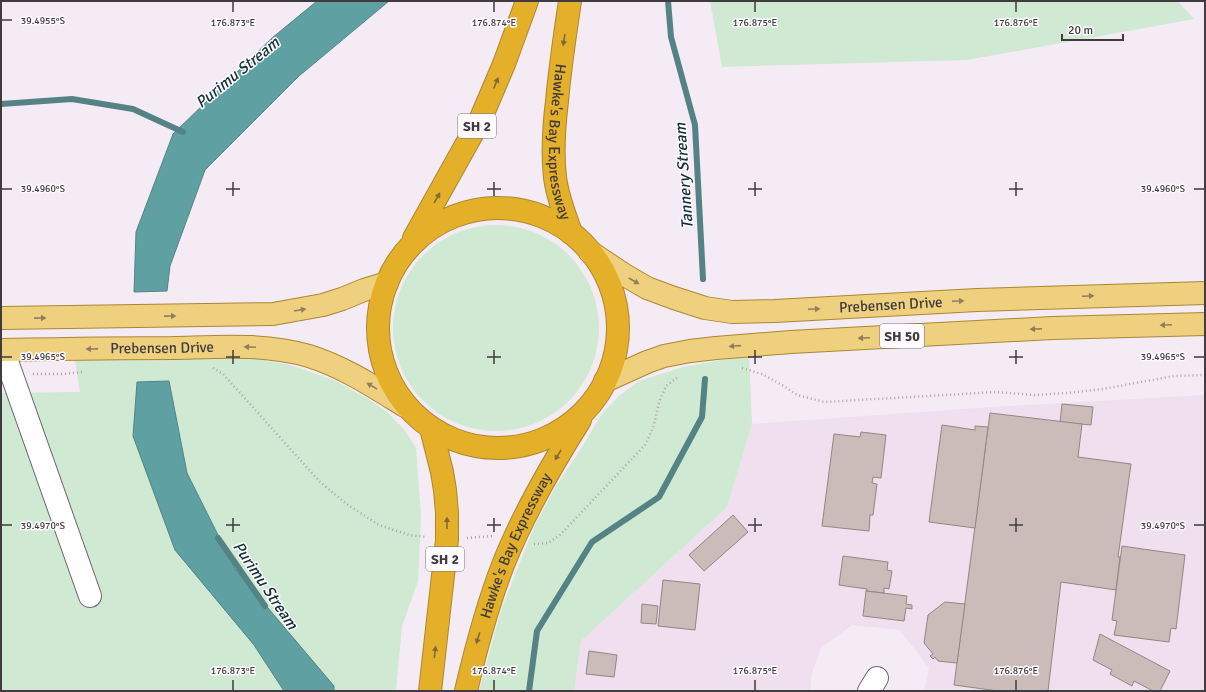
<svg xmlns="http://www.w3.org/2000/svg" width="1206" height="692" font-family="Signika,sans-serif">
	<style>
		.built { fill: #efdfef }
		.green { fill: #cfe9d3 }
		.water { fill: #5fa1a3; stroke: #558285 }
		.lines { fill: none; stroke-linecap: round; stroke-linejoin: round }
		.stream { stroke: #558285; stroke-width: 6 }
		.building { fill: #cbbcb9; stroke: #938683 }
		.minor-casing { stroke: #6f676f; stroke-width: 24 }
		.major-casing { stroke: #aa8731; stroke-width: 24 }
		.highway-casing { stroke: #aa8731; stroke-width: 24 }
		.path { stroke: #aca4ac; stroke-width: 2.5; stroke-dasharray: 1 3; stroke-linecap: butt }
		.minor { stroke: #fff; stroke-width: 22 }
		.major { stroke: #efd07f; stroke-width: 22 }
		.highway { stroke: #e4b02a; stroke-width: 22 }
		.oneway { fill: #816a37 }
		.oneway2 { fill: #8e7e5c }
		.ticks { fill: none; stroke: #3f3b3f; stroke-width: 1.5 }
		.labels { text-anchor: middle; stroke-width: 3; stroke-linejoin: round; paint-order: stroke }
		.shield { fill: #fefafe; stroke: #787478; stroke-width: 1 }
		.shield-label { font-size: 14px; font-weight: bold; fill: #3f3b3f }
		.street-label { font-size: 15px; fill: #3f3b3f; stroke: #fefafe }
		.water-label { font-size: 16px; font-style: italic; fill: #0f3133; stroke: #fefafe }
		.ticks-label { font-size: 10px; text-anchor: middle; fill: #3f3b3f; stroke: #fefafe; stroke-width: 3; stroke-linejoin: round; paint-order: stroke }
	</style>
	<rect width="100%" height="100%" fill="#f5ebf5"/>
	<path class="built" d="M1205,395V691H924L929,668L900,630L852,625L821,648L812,673L810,691H574L581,641L727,507L752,424L992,407Z"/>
	<g class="green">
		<path d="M710,1H1178L1194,19L967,60L722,67Z"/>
		<circle cx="496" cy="328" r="103"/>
		<path d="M749,355L752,424L727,507L581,641L574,691H479L501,610L534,527L556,486L581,449L601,415L619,396L639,381L683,367Z"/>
		<path d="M247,357L290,365L336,381L368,399L387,412L404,429L416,448L421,517L418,581L402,626L396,691H1V393L80,392L75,360Z"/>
	</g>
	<g class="water">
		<path d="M317,1H389L299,76L205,170L170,266L167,291L134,292L136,232L173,134L272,38Z"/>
		<path d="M169,381L187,473L235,569L334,686V691H284L254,645L175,550L133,436L137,382Z"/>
	</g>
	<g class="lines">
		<g class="stream">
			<path d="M668,1L671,37L695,125L703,279"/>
			<path d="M1,104L72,99L133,109L183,132"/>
			<path d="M218,538L265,606"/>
			<path d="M529,691L537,631L592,542L659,497L702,417L705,379"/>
		</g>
	</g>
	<g class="building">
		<path d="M1062,404L1093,407L1091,425L1060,422Z"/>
		<path d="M990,413L1082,424L1078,457L1131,464L1118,557H1120L1116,590L1061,582L1048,691H998L954,685Z"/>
		<path d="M942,425L975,430V426L988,427L975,528L929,522Z"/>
		<path d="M861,432L886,435L881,478L873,477L872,483L877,484L873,515H870L869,531L822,526L834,434L860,437Z"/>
		<path d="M733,515L748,532L704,571L689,555Z"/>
		<path d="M1122,546L1185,555L1176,629L1171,628L1169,642L1114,635L1117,621L1112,620Z"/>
		<path d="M843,556L888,562L887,570L892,571L889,589L884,588V593L866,591L867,589L839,585Z"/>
		<path d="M663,580L700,584L695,630L658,626Z"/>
		<path d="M866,591L907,596L906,604L912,605V609L906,608L904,621L863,616Z"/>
		<path d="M945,602L965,604L957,663L938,661L935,657L933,659L930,656L933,654L924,643L928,615Z"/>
		<path d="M642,604L658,606L656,624L641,623Z"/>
		<path d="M1100,634L1170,671L1160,691H1153L1134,681L1132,686L1110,674L1112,670L1093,660Z"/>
		<path d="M589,651L617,655L614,677L586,674Z"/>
	</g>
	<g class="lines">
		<defs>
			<g id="minor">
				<path d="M3,350L90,596"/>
				<path d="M869,691L877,678"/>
			</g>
			<g id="major">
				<path id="s1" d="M590,252L623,274L647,288L674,298L705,308L732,312L775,311L977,300L1205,293"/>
				<path d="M1,318L273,314L323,305L342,299L364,290L387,283"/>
				<path id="s2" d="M1,350C58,349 116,348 173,348C218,347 265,343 309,356C344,367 374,387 405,406"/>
				<path d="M605,381L647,362L664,356L690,351L716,348L791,342L1052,328L1205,324"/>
			</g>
			<g id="highway">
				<path id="s3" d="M570,1C565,34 560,68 557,101C554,126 552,152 555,177C557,196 565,215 571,233"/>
				<circle cx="498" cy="328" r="120"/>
				<path d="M414,238L481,118L504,64L527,1"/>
				<path d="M430,691L447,540V513L445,490L442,472L431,428"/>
				<path id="s4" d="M466,691C476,648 487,606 503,565C523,514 551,466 580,420"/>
			</g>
		</defs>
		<use href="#minor" class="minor-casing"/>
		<use href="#major" class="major-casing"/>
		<use href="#highway" class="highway-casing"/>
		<g class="path">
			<path d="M213,368L223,374L320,482L348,505L379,525L409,535L426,537"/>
			<path d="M742,368L762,374L784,386L797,395L824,402L997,392L1034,395L1067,393L1103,389L1174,376L1205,375"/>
			<path d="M33,374H64L82,372"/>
			<path d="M467,538L492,536"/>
			<path d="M534,544L548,543L560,535L646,444L654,425L659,402L666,386L679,376"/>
		</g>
		<use href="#minor" class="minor"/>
		<use href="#major" class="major"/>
		<use href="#highway" class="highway"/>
	</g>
	<defs><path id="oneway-solid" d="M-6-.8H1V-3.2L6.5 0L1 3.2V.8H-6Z"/></defs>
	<g class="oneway">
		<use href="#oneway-solid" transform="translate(564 40) rotate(99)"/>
		<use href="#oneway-solid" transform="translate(496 83) rotate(-67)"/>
		<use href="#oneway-solid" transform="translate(437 198) rotate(-60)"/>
		<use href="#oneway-solid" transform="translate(558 455) rotate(121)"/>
		<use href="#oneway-solid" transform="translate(447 523) rotate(-90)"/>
		<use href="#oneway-solid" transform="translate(478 638) rotate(107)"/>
		<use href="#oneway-solid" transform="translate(435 652) rotate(-83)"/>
	</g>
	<g class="oneway2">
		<use href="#oneway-solid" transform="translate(634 281) rotate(30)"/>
		<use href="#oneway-solid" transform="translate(1088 296) rotate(-2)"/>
		<use href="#oneway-solid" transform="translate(958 301) rotate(-3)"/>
		<use href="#oneway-solid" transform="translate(814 309) rotate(-3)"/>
		<use href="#oneway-solid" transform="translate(300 310) rotate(-10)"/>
		<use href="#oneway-solid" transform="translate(170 316) rotate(-1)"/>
		<use href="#oneway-solid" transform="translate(40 318) rotate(-1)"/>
		<use href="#oneway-solid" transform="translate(1166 325) rotate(178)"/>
		<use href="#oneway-solid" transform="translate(1036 329) rotate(177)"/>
		<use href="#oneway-solid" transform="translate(864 338) rotate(177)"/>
		<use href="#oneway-solid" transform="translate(735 346) rotate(176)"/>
		<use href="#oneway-solid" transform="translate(250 347) rotate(-177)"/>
		<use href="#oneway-solid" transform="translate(92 349) rotate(179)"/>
		<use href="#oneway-solid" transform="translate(372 386) rotate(-149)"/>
	</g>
	<path class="ticks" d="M233,2V12M494,2V12M755,2V12M1016,2V12M2,20H12M233,182V196M494,182V196M755,182V196M1016,182V196M2,189H12M226,189H240M487,189H501M748,189H762M1009,189H1023M1194,189H1204M233,350V364M494,350V364M755,350V364M1016,350V364M2,357H12M226,357H240M487,357H501M748,357H762M1009,357H1023M1194,357H1204M233,518V532M494,518V532M755,518V532M1016,518V532M2,525H12M226,525H240M487,525H501M748,525H762M1009,525H1023M1194,525H1204M233,680V690M494,680V690M755,680V690M1016,680V690"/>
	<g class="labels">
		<g class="shield">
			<rect x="458" y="114" width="38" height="24" rx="3"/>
			<rect x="880" y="324" width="44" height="24" rx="3"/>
			<rect x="426" y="547" width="38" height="24" rx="3"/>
		</g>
		<g class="shield-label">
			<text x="477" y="131">SH 2</text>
			<text x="902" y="341">SH 50</text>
			<text x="445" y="564">SH 2</text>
		</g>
		<g class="street-label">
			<text dy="5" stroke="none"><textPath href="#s3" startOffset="142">Hawke's Bay Expressway</textPath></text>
			<text dy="5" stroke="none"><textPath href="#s1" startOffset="315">Prebensen Drive</textPath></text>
			<text dy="5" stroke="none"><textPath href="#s2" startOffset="161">Prebensen Drive</textPath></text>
			<text dy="5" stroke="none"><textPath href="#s4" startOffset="154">Hawke's Bay Expressway</textPath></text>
		</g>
		<g class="water-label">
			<text transform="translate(237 72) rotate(-39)" y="6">Purimu Stream</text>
			<text transform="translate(683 176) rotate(-94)" y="6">Tannery Stream</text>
			<text transform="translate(266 585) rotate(56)" y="6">Purimu Stream</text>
		</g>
	</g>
	<g class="ticks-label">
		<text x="43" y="24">39.4955°S</text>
		<text x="233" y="26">176.873°E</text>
		<text x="494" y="26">176.874°E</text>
		<text x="755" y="26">176.875°E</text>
		<text x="1016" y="26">176.876°E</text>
		<text x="43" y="192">39.4960°S</text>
		<text x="1163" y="192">39.4960°S</text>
		<text x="43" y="360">39.4965°S</text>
		<text x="1163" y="360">39.4965°S</text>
		<text x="43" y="529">39.4970°S</text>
		<text x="1163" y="529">39.4970°S</text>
		<text x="233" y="674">176.873°E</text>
		<text x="494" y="674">176.874°E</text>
		<text x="755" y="674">176.875°E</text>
		<text x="1016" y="674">176.876°E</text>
	</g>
	<rect width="1206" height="692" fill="none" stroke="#3f3b3f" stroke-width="4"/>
	<path d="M1062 34v6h61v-6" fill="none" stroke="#3f3b3f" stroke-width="2"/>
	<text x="1068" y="34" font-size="12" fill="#3f3b3f" stroke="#fefafe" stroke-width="3" paint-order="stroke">20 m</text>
</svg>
